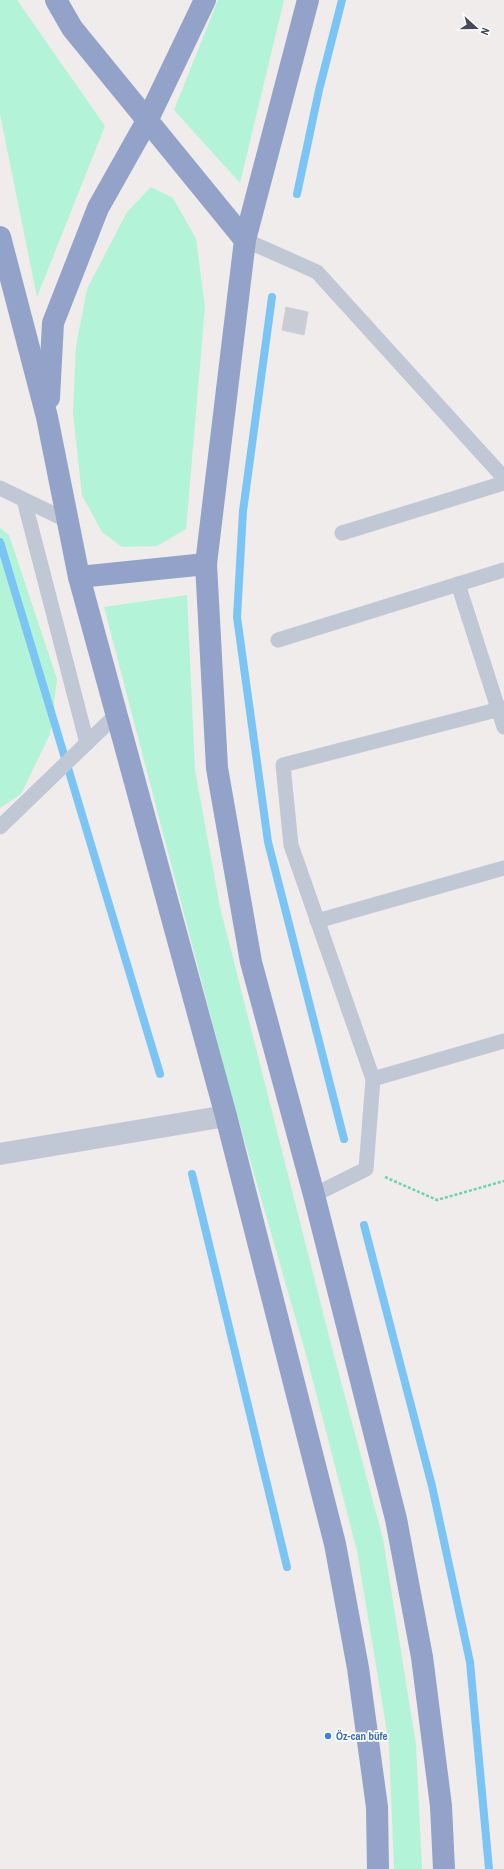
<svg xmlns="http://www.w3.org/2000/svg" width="504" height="1869" font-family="'Archivo Narrow',sans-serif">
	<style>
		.green { fill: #b3f3d8 }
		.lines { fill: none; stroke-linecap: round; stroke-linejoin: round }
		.stream { stroke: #7bc5f5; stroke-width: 8 }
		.building { fill: #c9ccd4; stroke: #cecfd8 }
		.path { stroke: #68d4b3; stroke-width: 2.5; stroke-dasharray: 3 2; stroke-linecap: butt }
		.service { stroke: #c0c7d5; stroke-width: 15 }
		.minor { stroke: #c0c7d5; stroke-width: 22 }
		.trunk { stroke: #92a2c8; stroke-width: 22 }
		.shop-dot { fill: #3f7fe0; stroke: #fff; stroke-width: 1.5 }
		.labels { text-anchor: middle; stroke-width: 3.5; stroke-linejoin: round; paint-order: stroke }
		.shop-label { font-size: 11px; font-weight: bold; fill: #366cbe; stroke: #fff; text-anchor: start }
	</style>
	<rect width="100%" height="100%" fill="#efeceb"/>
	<g class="green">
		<path d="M0,0H17L105,126L37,297L0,114Z"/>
		<path d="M218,0H284L240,183L174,110Z"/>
		<path d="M151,187L173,198L196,239L205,307L186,529L157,546L122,547L102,532L82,495L73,413L76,346L87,289L127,212Z"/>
		<path d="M0,528L9,535L57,679L50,734L21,794L0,808Z"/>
		<path d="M187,595L195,770L220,907L331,1344L383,1539L416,1745L422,1869H394L389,1744L357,1551L307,1358L230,1090L104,607Z"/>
	</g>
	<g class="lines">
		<g class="stream">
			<path d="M297,194L319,90L342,0"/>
			<path d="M272,297L243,511L237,617L268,842L344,1139"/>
			<path d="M0,542L160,1074"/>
			<path d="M192,1174L287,1567"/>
			<path d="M364,1225L432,1486L470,1662L489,1869"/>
		</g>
	</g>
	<path class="building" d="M286,307L308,312L304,335L282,330Z"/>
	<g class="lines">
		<path class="path" d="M385,1177L437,1200L504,1181"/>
		<g class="service">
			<path d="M245,240L317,272L504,478"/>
			<path d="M0,488L68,521"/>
			<path d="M24,500L87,743"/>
			<path d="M342,533L504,483"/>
			<path d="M458,584L504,727"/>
			<path d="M278,640L504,570"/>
			<path d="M0,827L116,715"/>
			<path d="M317,921L504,868"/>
			<path d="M373,1079L291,845L283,765L504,708"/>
			<path d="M314,1195L366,1169L373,1079L504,1041"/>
		</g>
		<path class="minor" d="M0,1154L226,1116"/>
		<g class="trunk">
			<path d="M56,0L72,28L245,240"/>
			<path d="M308,0L245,240L206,564L217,768L251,962L314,1195L396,1519L422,1657L441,1806L444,1869"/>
			<path d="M0,237L47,417L79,577L226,1116L335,1544L358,1668L377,1807L378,1869"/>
			<path d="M49,398L53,323L98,208L147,121L205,0"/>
			<path d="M79,577L206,564"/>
		</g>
	</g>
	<circle class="shop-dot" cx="328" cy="1736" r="4"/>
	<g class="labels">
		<g class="shop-label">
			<text x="336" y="1740">Öz-can büfe</text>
		</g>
	</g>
	<g transform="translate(476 28) rotate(111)" stroke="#ffffff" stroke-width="3" paint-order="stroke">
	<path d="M0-3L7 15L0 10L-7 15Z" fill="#424a5b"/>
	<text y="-6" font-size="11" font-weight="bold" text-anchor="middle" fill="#424a5b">N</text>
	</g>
</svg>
